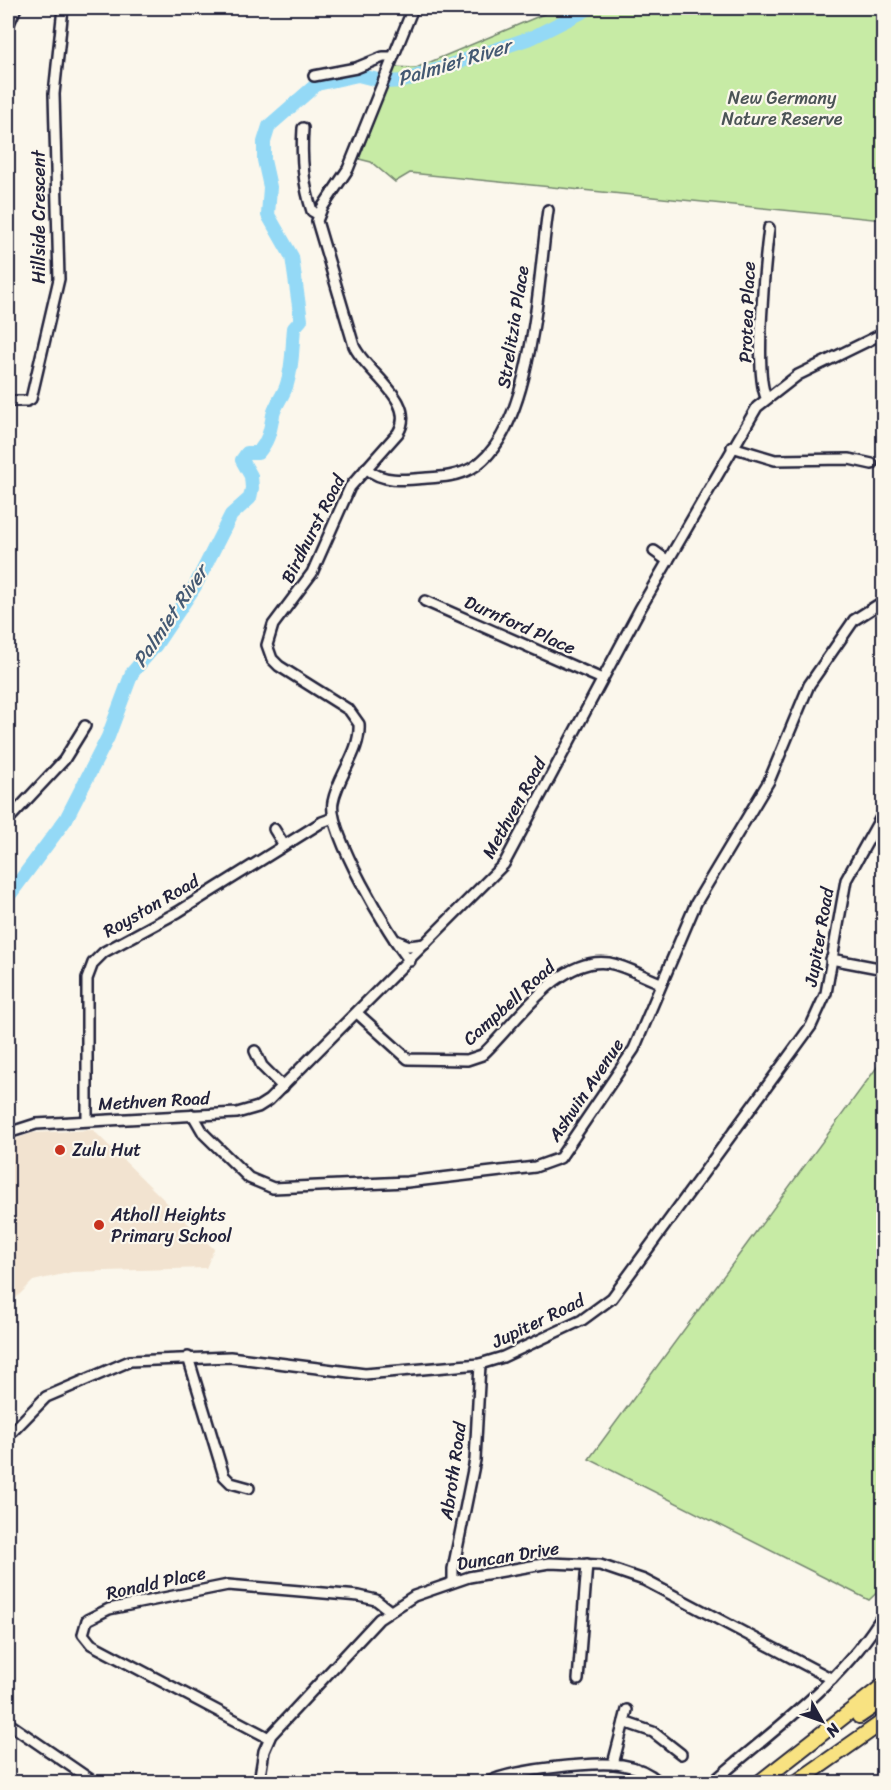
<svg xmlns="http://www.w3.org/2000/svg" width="891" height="1790" font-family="Sriracha,sans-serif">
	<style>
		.built { fill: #f2e3d0 }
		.green { fill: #c7eba5; stroke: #748670; stroke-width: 1.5 }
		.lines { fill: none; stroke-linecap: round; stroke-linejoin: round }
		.river { stroke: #94d9f6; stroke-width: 14 }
		.minor-casing { stroke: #22223b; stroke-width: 14 }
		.highway-casing { stroke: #22223b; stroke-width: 18 }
		.minor { stroke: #fbf7ec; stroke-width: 9 }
		.highway { stroke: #f8e281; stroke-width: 14 }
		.poi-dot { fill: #c8321e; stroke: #fbf7ec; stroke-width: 2 }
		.labels { text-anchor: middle; stroke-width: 4.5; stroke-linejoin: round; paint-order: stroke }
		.park-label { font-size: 18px; fill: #4b5456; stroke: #fbf7ec }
		.street-label { font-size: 18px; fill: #22223b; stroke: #fbf7ec }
		.poi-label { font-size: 18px; fill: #22223b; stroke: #fbf7ec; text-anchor: start }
		.water-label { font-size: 20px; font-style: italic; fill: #445973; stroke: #fbf7ec }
	</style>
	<rect width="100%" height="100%" fill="#fbf7ec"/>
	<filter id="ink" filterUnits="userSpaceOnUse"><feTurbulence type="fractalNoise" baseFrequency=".0167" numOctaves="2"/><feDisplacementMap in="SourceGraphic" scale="12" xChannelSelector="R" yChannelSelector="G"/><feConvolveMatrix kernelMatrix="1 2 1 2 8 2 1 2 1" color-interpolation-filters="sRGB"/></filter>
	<g filter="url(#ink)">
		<path class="built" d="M93,1130L214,1249L206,1268L72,1272L33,1281L8,1306V1142L32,1133Z"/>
		<g class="green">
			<path d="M558,8H883V220L410,173L395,182L371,162L359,159L394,67L416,68Z"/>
			<path d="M883,1059L884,1586L869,1600L589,1459Z"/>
		</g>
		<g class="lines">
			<path class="river" d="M8,897L66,819L108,737L132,673L155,646L195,586L231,515L250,498L252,488L251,476L242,460L247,453H258C269,440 270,431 273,415C275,405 284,395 287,384C293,365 292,348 294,328L301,320L292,257L268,215L270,187L264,160V142L269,126L317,84L358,75L386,82L403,81L533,37L590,8"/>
			<defs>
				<g id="minor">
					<path d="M8,26L16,8"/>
					<path d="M314,76L356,68L383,57H393"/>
					<path d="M303,128C301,157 303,184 312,211L319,215"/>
					<path d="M766,397C754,373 765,260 769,228"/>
					<path d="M8,401H27L31,399L59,279L54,94L63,8"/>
					<path d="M732,447L775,460L849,459L872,464"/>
					<path d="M366,468C382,483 406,480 427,478C442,477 458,476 472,468C534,432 538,276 548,210"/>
					<path d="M654,551L668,561"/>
					<path d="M425,601L602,679"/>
					<path d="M8,820L64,760L85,726"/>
					<path d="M274,829L284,845"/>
					<path d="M395,940L409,946L425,944"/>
					<path d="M831,959L884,969"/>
					<path d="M410,961C389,936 327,831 333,802C338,775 361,752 359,724L349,710L279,666L272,659L267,645L273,625L312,573L350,487L398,433C418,401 366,373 354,346L317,221L322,208L348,169L413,8"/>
					<path d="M357,1013L408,1059L467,1060L482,1055C515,1025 558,955 609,963C626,966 644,977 661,983"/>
					<path d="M255,1051L262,1066L283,1087"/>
					<path d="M193,1115L204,1134L249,1178L273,1188L407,1182L535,1167L560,1158L634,1049L696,903L769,781L809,685L854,620L884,601"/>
					<path d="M87,1120V979L93,963L104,952L178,912L322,822L333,818"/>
					<path d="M8,1133L36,1124L237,1113L258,1107L269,1100L504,864L640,609L757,407L798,375L884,333"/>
					<path d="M188,1357L224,1476L231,1483L249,1488"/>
					<path d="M8,1436L46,1397L130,1361L230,1357L365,1374L480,1364L503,1357L582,1320L612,1298L811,1026L826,993L846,880L884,812"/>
					<path d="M453,1581V1569L475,1460L480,1364"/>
					<path d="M578,1680L587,1564"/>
					<path d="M624,1722L653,1732L681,1754"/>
					<path d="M8,1723L94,1782"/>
					<path d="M269,1738L91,1644L83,1634L87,1620L109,1609L228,1585L359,1596L376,1600L389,1610"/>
					<path d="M613,1764L627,1710"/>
					<path d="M259,1782L264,1751L271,1735L379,1619L414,1596L469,1577L549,1563L600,1565L644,1580L832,1679"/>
					<path d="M489,1782C511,1770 595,1761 622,1765C636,1767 648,1772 659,1782"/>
					<path d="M713,1782C773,1730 843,1682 884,1613"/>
				</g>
				<g id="highway">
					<path d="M859,1716L884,1699"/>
					<path d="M760,1782L884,1685"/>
					<path d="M797,1782L884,1721"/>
				</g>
			</defs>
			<use href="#minor" class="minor-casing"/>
			<use href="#highway" class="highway-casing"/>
			<use href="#minor" class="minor"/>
			<use href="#highway" class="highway"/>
		</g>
	</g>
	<g class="poi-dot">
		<circle cx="60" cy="1150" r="6"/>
		<circle cx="99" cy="1225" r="6"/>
	</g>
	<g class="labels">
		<g class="park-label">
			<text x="782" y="104">New Germany<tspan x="782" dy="21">Nature Reserve</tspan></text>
		</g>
		<g class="street-label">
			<text transform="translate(39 217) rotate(-90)" y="6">Hillside Crescent</text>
			<text transform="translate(747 312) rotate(-88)" y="6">Protea Place</text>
			<text transform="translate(513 327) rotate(-81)" y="6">Strelitzia Place</text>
			<text transform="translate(313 529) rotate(-63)" y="6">Birdhurst Road</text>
			<text transform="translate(520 625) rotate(24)" y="6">Durnford Place</text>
			<text transform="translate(514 808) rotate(-61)" y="6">Methven Road</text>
			<text transform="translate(151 906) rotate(-30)" y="6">Royston Road</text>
			<text transform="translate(819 937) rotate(-80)" y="6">Jupiter Road</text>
			<text transform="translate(509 1003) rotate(-42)" y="6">Campbell Road</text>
			<text transform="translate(586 1090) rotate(-56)" y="6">Ashwin Avenue</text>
			<text transform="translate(154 1101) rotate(-3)" y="6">Methven Road</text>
			<text transform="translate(538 1321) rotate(-26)" y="6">Jupiter Road</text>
			<text transform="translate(453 1471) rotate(-82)" y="6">Abroth Road</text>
			<text transform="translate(508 1556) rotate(-9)" y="6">Duncan Drive</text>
			<text transform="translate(156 1583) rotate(-12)" y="6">Ronald Place</text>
		</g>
		<g class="poi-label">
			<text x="72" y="1156">Zulu Hut</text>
			<text x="111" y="1221">Atholl Heights<tspan x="111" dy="21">Primary School</tspan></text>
		</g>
		<g class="water-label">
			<text transform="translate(454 62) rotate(-17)" y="7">Palmiet River</text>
			<text transform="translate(170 616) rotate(-56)" y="7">Palmiet River</text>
		</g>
	</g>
	<rect width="891" height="1790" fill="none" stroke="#fbf7ec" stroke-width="30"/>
	<rect x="15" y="15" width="861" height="1760" fill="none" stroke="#22223b" stroke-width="2" filter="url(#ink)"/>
	<g transform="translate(822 1721) rotate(130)" stroke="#fbf7ec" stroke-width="4.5" paint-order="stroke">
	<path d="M0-4.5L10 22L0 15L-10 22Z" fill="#22223b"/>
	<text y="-9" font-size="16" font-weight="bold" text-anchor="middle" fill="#22223b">N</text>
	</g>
</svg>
